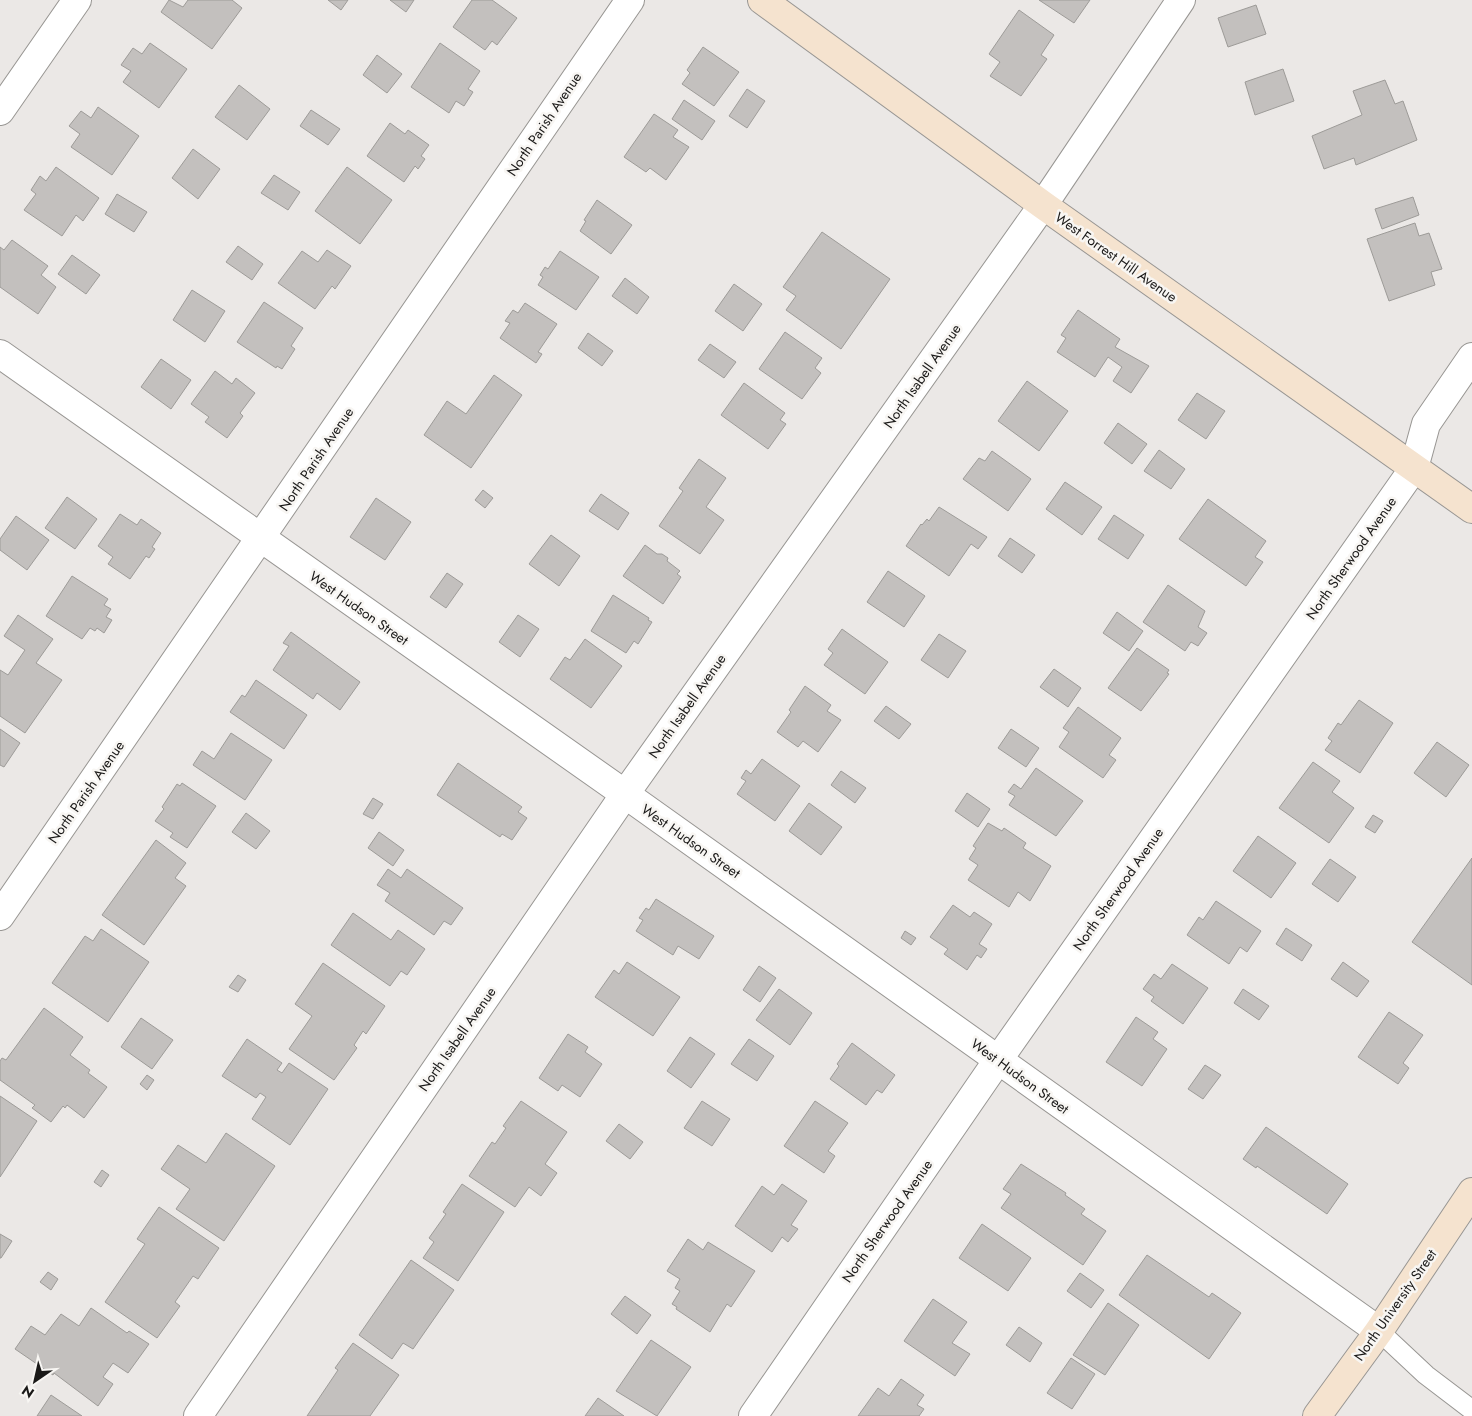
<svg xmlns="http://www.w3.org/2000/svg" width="1472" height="1416" font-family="Jost,sans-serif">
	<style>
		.building { fill: #c3c0be; stroke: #9d9b98 }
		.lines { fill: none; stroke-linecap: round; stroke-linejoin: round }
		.service-casing { stroke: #989693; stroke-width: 21 }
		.minor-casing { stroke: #989693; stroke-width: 30 }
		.tertiary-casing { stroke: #989693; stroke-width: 30 }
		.secondary-casing { stroke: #989693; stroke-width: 30 }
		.service { stroke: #fff; stroke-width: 19 }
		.minor { stroke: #fff; stroke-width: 28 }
		.tertiary { stroke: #fff; stroke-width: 28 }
		.secondary { stroke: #f5e3cf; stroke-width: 28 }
		.labels { text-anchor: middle; stroke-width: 5; stroke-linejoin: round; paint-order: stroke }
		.street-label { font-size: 14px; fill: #1a1918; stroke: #f8f6f3 }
	</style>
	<rect width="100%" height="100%" fill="#ebe8e6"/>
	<g class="building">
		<path d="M169,0L183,7L188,0H232L242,8L212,49L161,12Z"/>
		<path d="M328,0H348L341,10Z"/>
		<path d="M390,0H414L406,12Z"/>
		<path d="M472,0H492L517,18L497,45L492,41L485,50L453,27Z"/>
		<path d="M1039,0H1090L1074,23Z"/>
		<path d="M1256,5L1266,34L1228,47L1218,18Z"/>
		<path d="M1019,10L1054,35L1041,55L1047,59L1021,96L990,76L1000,62L989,54Z"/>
		<path d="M150,43L187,69L159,108L123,82L131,71L121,65L133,48L142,54Z"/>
		<path d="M440,43L480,71L468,89L473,92L464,106L456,101L449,113L411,87Z"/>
		<path d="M703,47L739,72L714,106L682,84L690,73L687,70Z"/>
		<path d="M377,55L402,74L387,93L363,75Z"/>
		<path d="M1283,69L1294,101L1255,115L1245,82Z"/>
		<path d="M1385,80L1395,104L1403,101L1417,140L1356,165L1354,158L1324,169L1312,136L1362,115L1353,91Z"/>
		<path d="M239,85L270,109L247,140L215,117Z"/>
		<path d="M747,89L765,101L747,128L729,116Z"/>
		<path d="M684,100L715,121L702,140L672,119Z"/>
		<path d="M98,107L139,136L112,175L71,147L80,134L69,126L81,111L91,118Z"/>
		<path d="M311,110L340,129L328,145L300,126Z"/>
		<path d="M654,114L678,130L673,137L689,147L666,180L650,168L646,172L624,157Z"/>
		<path d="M390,123L405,134L408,130L429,145L421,156L425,159L418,169L415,166L404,182L367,156Z"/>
		<path d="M193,149L220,169L198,199L172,178Z"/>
		<path d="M56,167L99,198L83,221L76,215L62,236L24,210L36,194L31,190L40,176L46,181Z"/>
		<path d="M347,167L392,200L360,244L315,211Z"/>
		<path d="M274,175L300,192L288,210L261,193Z"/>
		<path d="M117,194L147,212L134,232L105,214Z"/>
		<path d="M1413,197L1419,215L1382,229L1375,209Z"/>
		<path d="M597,200L632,225L611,254L580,231L586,221L584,220Z"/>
		<path d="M1415,223L1419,236L1429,233L1442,269L1431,272L1435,285L1389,301L1367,239Z"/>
		<path d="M822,232L890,279L841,349L786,310L796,296L783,287Z"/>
		<path d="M12,240L48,266L41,275L56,287L38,314L0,287V247L4,250Z"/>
		<path d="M238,246L263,264L252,280L226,262Z"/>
		<path d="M327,250L351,266L335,289L332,286L315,309L278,283L302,251L318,262Z"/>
		<path d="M560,251L599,277L576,310L538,285L543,277L540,275L545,267L548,269Z"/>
		<path d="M72,255L100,275L86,294L58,274Z"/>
		<path d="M625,278L649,297L637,314L612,296Z"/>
		<path d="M734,284L762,304L743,331L715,311Z"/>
		<path d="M192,290L225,311L205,342L173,320Z"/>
		<path d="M264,302L303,328L291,346L295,349L282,369L277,366L276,368L237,342Z"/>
		<path d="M525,303L557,324L538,352L542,354L536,363L500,338L510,323L505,321L513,310L518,313Z"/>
		<path d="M1078,310L1120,339L1115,347L1149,366L1131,393L1113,381L1122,367L1108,357L1095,377L1057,352L1066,338L1061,335Z"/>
		<path d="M785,332L822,358L815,368L821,373L802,399L759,369Z"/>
		<path d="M588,333L613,351L602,366L578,348Z"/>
		<path d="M710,344L736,362L724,378L698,360Z"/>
		<path d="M161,359L191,380L171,409L141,387Z"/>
		<path d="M215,371L232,384L236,378L255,393L240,413L243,416L227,438L205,422L209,417L191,404Z"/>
		<path d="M494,375L522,395L471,468L424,435L447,401L466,414Z"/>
		<path d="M1027,381L1068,411L1039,451L998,421Z"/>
		<path d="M744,383L785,413L780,420L786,424L768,449L721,415Z"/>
		<path d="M1197,393L1225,411L1206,439L1178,420Z"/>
		<path d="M1118,423L1147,444L1132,464L1104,443Z"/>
		<path d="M1159,450L1185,469L1171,489L1144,471Z"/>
		<path d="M992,451L1031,479L1008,511L963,479L979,458L985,461Z"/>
		<path d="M699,459L726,478L706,507L724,520L700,554L659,526L683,491L679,488Z"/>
		<path d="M1065,482L1102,507L1082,535L1046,509Z"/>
		<path d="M483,490L493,498L485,508L475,500Z"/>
		<path d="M601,494L629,513L618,530L589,511Z"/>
		<path d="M67,497L97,519L75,549L45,528Z"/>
		<path d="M376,498L411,522L385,560L350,537Z"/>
		<path d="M1208,499L1266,541L1255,557L1263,562L1246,586L1179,539Z"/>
		<path d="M939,507L987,537L978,549L971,544L949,576L906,546L921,524L922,525L927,519L929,521Z"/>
		<path d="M120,514L137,525L141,519L161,533L152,547L155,549L149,558L146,556L130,579L108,564L113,557L98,546Z"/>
		<path d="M1114,515L1144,535L1128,559L1098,539Z"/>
		<path d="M16,516L49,540L27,570L0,550V539Z"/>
		<path d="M551,535L580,556L559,586L529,564Z"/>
		<path d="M1010,538L1035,555L1022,573L998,556Z"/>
		<path d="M645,545L657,554H662L668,558L667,561L680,571L677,574L681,577L663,604L623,576Z"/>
		<path d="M888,571L925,596L904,627L867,602Z"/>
		<path d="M447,573L463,584L446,608L430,597Z"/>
		<path d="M72,576L108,599L104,605L111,609L106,617L112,620L104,633L97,628L95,631L90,628L82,639L46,616Z"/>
		<path d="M1168,585L1205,611L1198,627L1207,633L1198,646L1191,642L1185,651L1143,622Z"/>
		<path d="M613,595L649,618L648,620L652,622L638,644L634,641L626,653L591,631Z"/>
		<path d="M1117,612L1143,631L1129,651L1103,633Z"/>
		<path d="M18,615L53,639L36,663L62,680L25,733L0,716V670L8,675L25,650L4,636Z"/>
		<path d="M518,615L539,629L520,657L499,642Z"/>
		<path d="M842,629L888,662L865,694L824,665L833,653L828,649Z"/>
		<path d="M291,632L360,682L340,710L317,693L313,699L273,670L289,646L283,643Z"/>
		<path d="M939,634L966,651L948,678L921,660Z"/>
		<path d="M585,639L622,666L591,708L550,679L565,657L570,660Z"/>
		<path d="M1137,648L1169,670L1167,673L1169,674L1141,711L1108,688Z"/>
		<path d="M1054,669L1081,688L1068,707L1040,687Z"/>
		<path d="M256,680L307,715L284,749L230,712L242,695L245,697Z"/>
		<path d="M805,686L831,705L827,711L841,720L818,752L803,741L798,747L777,732L791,712L789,710Z"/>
		<path d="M1359,700L1393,723L1360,773L1325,750L1332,741L1328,738L1338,723L1341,725Z"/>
		<path d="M886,706L911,724L899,739L874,721Z"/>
		<path d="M1078,707L1121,738L1109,755L1116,760L1103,778L1059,747L1069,732L1063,728Z"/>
		<path d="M0,729L20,743L4,767L0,765Z"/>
		<path d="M1011,729L1039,748L1026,767L998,748Z"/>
		<path d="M231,733L272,760L245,800L193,765L202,751L214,759Z"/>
		<path d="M1437,742L1469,765L1446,797L1414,773Z"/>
		<path d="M762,759L800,786L775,821L737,794L746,781L741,778L746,770L751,774Z"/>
		<path d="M1313,762L1340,781L1332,792L1354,808L1329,843L1279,808Z"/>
		<path d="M458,763L522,807L518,812L527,818L512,840L502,834L500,837L437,795Z"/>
		<path d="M1036,768L1083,801L1056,836L1009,805L1015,796L1008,792L1014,784L1021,789Z"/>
		<path d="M841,771L866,788L855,803L831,785Z"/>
		<path d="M182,783L216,806L187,848L170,837L173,833L155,821L164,809L162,807L177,784L180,786Z"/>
		<path d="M967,793L990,809L978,827L955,811Z"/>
		<path d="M373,798L383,804L373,819L363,814Z"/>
		<path d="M809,803L842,827L821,855L789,831Z"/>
		<path d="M246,813L270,831L256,849L232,832Z"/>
		<path d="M1373,815L1383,821L1375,833L1365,827Z"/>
		<path d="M988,823L1002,831L1004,828L1026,843L1023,848L1051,866L1030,901L1018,892L1009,907L968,880L978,865L969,859L976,848L973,846Z"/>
		<path d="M379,832L404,850L393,866L368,848Z"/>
		<path d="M1258,836L1296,863L1271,898L1233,871Z"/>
		<path d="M156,840L186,863L175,878L186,886L144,945L102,915Z"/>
		<path d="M1472,858V985L1412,942Z"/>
		<path d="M1330,859L1356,877L1338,902L1312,884Z"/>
		<path d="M388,869L401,878L407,869L463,908L451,925L444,921L434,935L385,901L390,893L377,885Z"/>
		<path d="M656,899L714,936L699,959L678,946L673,955L636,931L643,920L639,918L646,908L649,910Z"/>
		<path d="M1216,901L1261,931L1247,952L1240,947L1229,964L1187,935L1199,917L1203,920Z"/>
		<path d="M953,905L970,917L974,912L992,924L979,944L987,949L981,958L977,955L967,970L944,954L948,949L930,937Z"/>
		<path d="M353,913L391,940L398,930L425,949L407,975L401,971L390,986L331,945Z"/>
		<path d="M1286,928L1312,945L1302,961L1276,944Z"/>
		<path d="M101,929L149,962L108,1022L52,983L85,936L93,941Z"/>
		<path d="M905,931L916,938L911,945L901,938Z"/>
		<path d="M627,962L680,997L653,1036L595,997L614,970L619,974Z"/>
		<path d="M1343,962L1369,981L1357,997L1331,979Z"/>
		<path d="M323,963L385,1006L366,1034L363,1031L354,1045L357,1048L334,1080L289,1049L312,1016L295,1004Z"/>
		<path d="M1172,964L1208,988L1183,1024L1151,1001L1154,997L1143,989L1154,974L1161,979Z"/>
		<path d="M759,966L776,978L760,1002L743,990Z"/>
		<path d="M238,975L246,980L238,992L229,987Z"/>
		<path d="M779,989L812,1013L790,1045L756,1020Z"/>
		<path d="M1243,989L1269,1006L1259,1020L1234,1003Z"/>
		<path d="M44,1008L83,1037L70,1055L90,1070L88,1073L107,1087L84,1118L67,1105L65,1108L63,1106L51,1122L32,1108L35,1105L0,1080V1061L2,1058L6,1060Z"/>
		<path d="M1389,1012L1423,1035L1403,1063L1409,1068L1398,1084L1358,1057Z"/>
		<path d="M1136,1017L1158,1032L1153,1039L1167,1049L1142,1086L1106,1062Z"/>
		<path d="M141,1018L173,1040L152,1069L121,1047Z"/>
		<path d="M568,1034L588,1047L585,1052L602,1064L580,1097L562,1085L558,1091L539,1078Z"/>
		<path d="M690,1037L715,1054L691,1088L667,1071Z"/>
		<path d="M247,1039L282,1063L277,1070L282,1073L289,1063L328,1089L290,1145L252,1119L266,1097L260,1093L256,1098L222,1076Z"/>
		<path d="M749,1039L774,1056L757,1081L731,1064Z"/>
		<path d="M852,1043L895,1075L882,1093L877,1090L866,1105L830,1079L839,1066L837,1064Z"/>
		<path d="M1205,1065L1221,1075L1203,1099L1188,1089Z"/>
		<path d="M147,1075L154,1080L147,1090L140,1084Z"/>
		<path d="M0,1096L37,1121L0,1177Z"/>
		<path d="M521,1101L567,1132L545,1164L557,1173L541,1196L529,1187L515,1207L469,1176L492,1142L495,1144L506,1128L503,1126Z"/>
		<path d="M702,1101L730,1119L712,1146L684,1128Z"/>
		<path d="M815,1101L848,1123L828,1151L835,1156L824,1173L784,1146Z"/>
		<path d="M619,1124L643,1142L630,1159L606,1141Z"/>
		<path d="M1266,1127L1348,1184L1327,1214L1257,1166L1256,1168L1243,1159Z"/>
		<path d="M226,1133L275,1166L224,1241L176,1209L190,1189L161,1169L178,1145L206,1163Z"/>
		<path d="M1021,1164L1066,1193L1065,1195L1085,1209L1081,1214L1106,1231L1083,1265L1001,1208L1011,1194L1003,1189Z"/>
		<path d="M102,1170L109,1175L101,1187L94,1182Z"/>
		<path d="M462,1184L504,1212L458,1281L423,1258L434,1242L429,1238L446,1214L443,1212Z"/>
		<path d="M782,1184L807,1201L791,1225L798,1229L788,1242L782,1237L772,1252L735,1226L762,1186L774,1195Z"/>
		<path d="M159,1207L219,1248L198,1279L193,1276L175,1302L180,1306L157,1338L105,1302L145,1244L137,1239Z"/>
		<path d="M982,1224L1031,1258L1008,1291L959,1258Z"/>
		<path d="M0,1234L12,1241L1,1258H0Z"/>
		<path d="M688,1239L703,1250L708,1242L755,1271L731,1307L727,1304L710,1332L676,1309L677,1307L672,1304L680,1291L675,1288L680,1279L667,1271Z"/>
		<path d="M1147,1255L1209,1297L1212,1293L1241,1313L1209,1359L1119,1295Z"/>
		<path d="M411,1260L454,1290L413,1349L403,1343L392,1359L359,1335Z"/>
		<path d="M48,1272L58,1279L51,1290L40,1282Z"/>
		<path d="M1080,1273L1104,1290L1091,1308L1067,1291Z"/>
		<path d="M625,1296L651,1315L637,1334L611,1314Z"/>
		<path d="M933,1299L967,1322L952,1343L970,1354L955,1376L904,1341Z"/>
		<path d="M1108,1303L1139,1325L1105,1375L1073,1355Z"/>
		<path d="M91,1308L127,1333L129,1331L149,1344L128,1373L113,1363L103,1377L113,1384L98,1406L54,1373L53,1375L15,1349L31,1326L45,1335L61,1314L79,1326Z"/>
		<path d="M1019,1327L1042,1343L1030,1362L1006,1345Z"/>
		<path d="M651,1340L691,1367L657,1416L616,1391Z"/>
		<path d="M353,1343L399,1375L370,1416H307L338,1370L335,1368Z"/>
		<path d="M1071,1358L1095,1374L1072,1409L1047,1393Z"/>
		<path d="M901,1379L924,1395L917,1405L924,1409L919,1416H858L878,1388L889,1396Z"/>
		<path d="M51,1395L82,1416H37Z"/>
		<path d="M598,1398L624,1416H585Z"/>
	</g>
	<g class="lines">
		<defs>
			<path id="service" d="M1379,1331L1426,1375L1472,1410"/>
			<g id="minor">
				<path d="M0,111L77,0"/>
				<path d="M0,354L625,794L1379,1331"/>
				<path d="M0,916L630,0"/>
				<path d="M198,1416L625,794L1043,205"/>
				<path d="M753,1416L998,1060L1414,468"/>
			</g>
			<g id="tertiary">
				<path d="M1043,205L1181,0"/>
				<path d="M1414,468L1426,424L1472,357"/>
			</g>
			<g id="secondary">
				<path d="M762,0L1043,205L1472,509"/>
				<path d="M1317,1416L1379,1331L1472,1192"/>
			</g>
		</defs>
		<use href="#service" class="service-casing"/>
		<use href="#minor" class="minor-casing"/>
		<use href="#tertiary" class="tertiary-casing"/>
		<use href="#secondary" class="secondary-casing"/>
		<use href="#service" class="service"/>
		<use href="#minor" class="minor"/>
		<use href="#tertiary" class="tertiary"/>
		<use href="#secondary" class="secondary"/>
	</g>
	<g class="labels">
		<g class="street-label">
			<text transform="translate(544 124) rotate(-56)" y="5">North Parish Avenue</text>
			<text transform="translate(1116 257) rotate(35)" y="5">West Forrest Hill Avenue</text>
			<text transform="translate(922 376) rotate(-55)" y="5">North Isabell Avenue</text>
			<text transform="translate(316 459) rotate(-56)" y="5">North Parish Avenue</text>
			<text transform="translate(1351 558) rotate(-55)" y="5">North Sherwood Avenue</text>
			<text transform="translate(359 608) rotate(35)" y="5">West Hudson Street</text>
			<text transform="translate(687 706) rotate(-55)" y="5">North Isabell Avenue</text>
			<text transform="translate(86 792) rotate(-55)" y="5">North Parish Avenue</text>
			<text transform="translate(691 841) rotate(35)" y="5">West Hudson Street</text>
			<text transform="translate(1118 889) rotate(-55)" y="5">North Sherwood Avenue</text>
			<text transform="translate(457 1039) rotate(-55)" y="5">North Isabell Avenue</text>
			<text transform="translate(1020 1076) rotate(36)" y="5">West Hudson Street</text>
			<text transform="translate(887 1221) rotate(-55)" y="5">North Sherwood Avenue</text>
			<text transform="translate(1395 1305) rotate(-55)" y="5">North University Street</text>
		</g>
	</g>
	<g transform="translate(35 1381) rotate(214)" stroke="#f8f6f3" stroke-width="4" paint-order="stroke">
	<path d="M0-4L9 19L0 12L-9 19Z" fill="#1a1918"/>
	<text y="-8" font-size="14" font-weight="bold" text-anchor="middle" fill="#1a1918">N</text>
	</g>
</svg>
